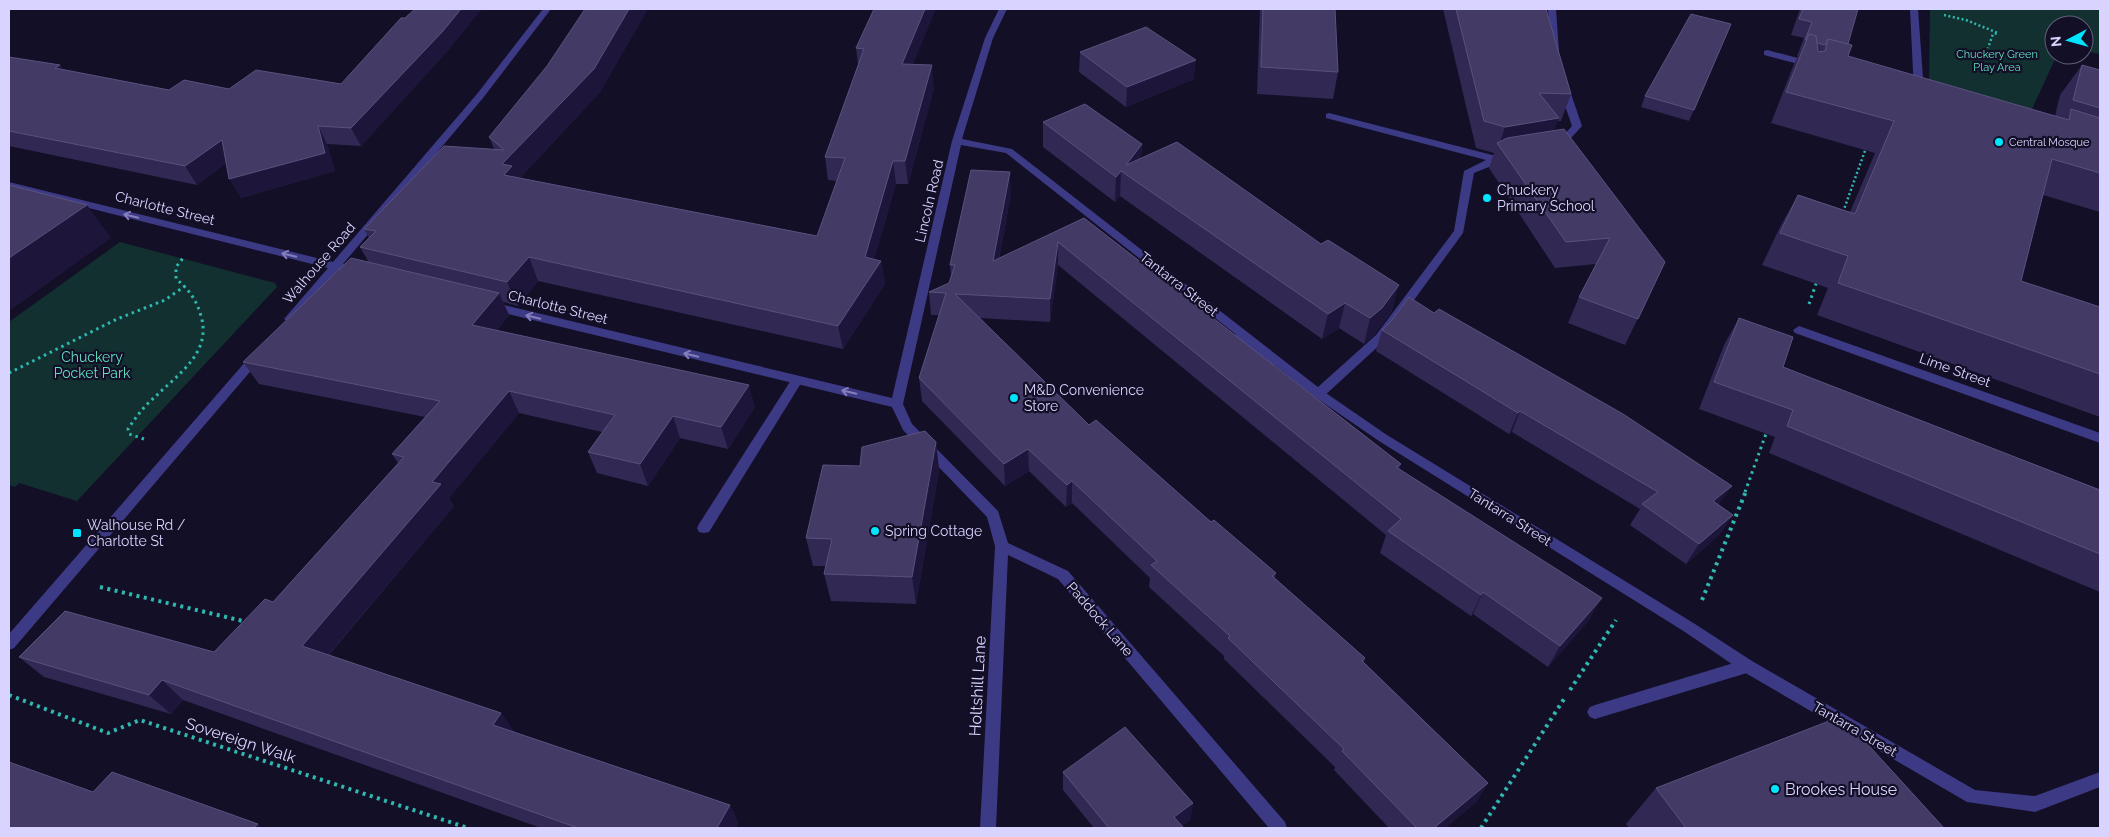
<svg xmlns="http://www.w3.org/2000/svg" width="2109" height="837" font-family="Raleway,sans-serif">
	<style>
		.green { fill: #12302f }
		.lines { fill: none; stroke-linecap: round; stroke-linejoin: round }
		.path-far2 { stroke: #2fb8b0; stroke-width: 2.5; stroke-dasharray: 2 2.5; stroke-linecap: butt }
		.path-far1 { stroke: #2fb8b0; stroke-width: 3; stroke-dasharray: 2.5 4; stroke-linecap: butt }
		.path { stroke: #2fb8b0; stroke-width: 4; stroke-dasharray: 3 4.5; stroke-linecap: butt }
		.service { fill: #3d3a85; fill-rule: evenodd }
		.minor { fill: #3d3a85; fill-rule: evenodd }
		.wall { fill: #312854 }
		.shaded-wall { fill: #1d163a }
		.building { fill: #433a66; stroke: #5a527e }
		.oneway { stroke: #837fbc }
		.poi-dot { fill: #00e5ff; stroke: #130f26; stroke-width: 2 }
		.labels { text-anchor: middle; stroke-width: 4.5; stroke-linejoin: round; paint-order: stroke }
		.far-park-label { font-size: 11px; fill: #5fe0c0; stroke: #130f26 }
		.far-poi-label { font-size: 11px; fill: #d9d4ff; stroke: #130f26; text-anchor: start }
		.poi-label { font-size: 14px; fill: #d9d4ff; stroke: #130f26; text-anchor: start }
		.street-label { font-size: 14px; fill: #d9d4ff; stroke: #130f26 }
		.park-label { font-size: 14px; fill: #5fe0c0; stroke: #130f26 }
		.near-street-label { font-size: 16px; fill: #d9d4ff; stroke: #130f26 }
		.near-poi-label { font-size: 16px; fill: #d9d4ff; stroke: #130f26; text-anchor: start }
	</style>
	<rect width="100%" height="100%" fill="#130f26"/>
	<g class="green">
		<path d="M1930,9H2100V54L2084,51V25H2054V55H2057L2026,122L1929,84Z"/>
		<path d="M120,242L275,283L277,287L77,501L19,483L15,487L9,485V322Z"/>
	</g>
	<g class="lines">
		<g class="path-far2">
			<path d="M1944,15L1966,20L1998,33L1993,34L1988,48"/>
			<path d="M1843,212L1866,148"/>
		</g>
		<g class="path-far1">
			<path d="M1809,304L1817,281"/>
			<path d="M9,373L117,319L165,300L185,286"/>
			<path d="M144,439L129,434L128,429C136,417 144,406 155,397C178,374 212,353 201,316C197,301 189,289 176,279V267L183,258"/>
			<path d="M1745,492L1767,431"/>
		</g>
		<g class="path">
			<path d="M100,587L247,622"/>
			<path d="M1702,600L1746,491"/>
			<path d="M1570,690L1616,620"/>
			<path d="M9,695L108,733L140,720L468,828"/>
			<path d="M1481,828L1564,699"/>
		</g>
		<g class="service">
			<path d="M1548,9H1556L1559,52L1555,55L1551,52Z"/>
			<path d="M1563,82L1568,85L1582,126L1560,150L1557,151L1552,148L1572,126L1558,85Z"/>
			<path d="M1329,113L1496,156L1506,155L1511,158L1474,173L1463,233L1384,341L1323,397L1319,398L1303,387L1305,384L1309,383L1318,387L1376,335L1454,231L1464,171L1486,160L1326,118V114Z"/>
			<path d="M1237,334L1276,359L1278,362L1276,365H1268L1233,341L1231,338L1233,335Z"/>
			<path d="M797,376L803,380L709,532L704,533L699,532L697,528L699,524L793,377Z"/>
			<path d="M1747,659L1752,661L1754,666L1752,671L1747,673L1595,719L1590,717L1587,712L1590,707L1595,705Z"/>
		</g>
		<g class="minor">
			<path d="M543,9H551L483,98L343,264L360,268L362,271L360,274L356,275L338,270L294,322L290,323L284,319L328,268L9,188V182L333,262L477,94Z"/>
			<path d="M999,9H1007L993,38L962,139L1012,149L1323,391L1387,435L1695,624L1752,661L1975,790L2035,796L2100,772V787L2035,812L1967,802L1742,671L1685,632L1379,441L1315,397L1006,153L961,145L903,404L912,424L998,511L1008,543L1068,571L1285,822L1287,828H1269L1058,579L1008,555L996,828H980L995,546L987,517L903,430L892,407L491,310L485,306L491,302L892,398L952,141L985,38Z"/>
			<path d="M1910,9H1918L1924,92L1919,95L1914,92Z"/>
			<path d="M1767,50L1813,62L1814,64L1810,67L1764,55V51Z"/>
			<path d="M1799,326L2100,433V443L1795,333L1793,330Z"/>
			<path d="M257,352L263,356L261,359L14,648L9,650V634L253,353Z"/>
		</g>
	</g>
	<g class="wall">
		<path d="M874,9L913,65L934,88L908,184H896L874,259L881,261L885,284L843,349L538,281L518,306L503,302L509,315L497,330L755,407L728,449L680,438L648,486L597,473L588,452L602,432L519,413L449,498L454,506L329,655L501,713L514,732L730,805L738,823L736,828H541L183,700L171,714L44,677L19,657L214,652L273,602L398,463L392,454L425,417L259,384L243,362L368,261L360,247L369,238L364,229L494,149L489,137L601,91L520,178L817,236L837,181L828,180L825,157L858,65L856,48Z"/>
		<path d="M1260,9H1335L1338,72L1333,99L1257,94Z"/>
		<path d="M1443,9H1546L1571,94L1561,121H1558L1554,130L1665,262L1625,345L1568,323L1579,297L1596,264L1555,268L1489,168L1494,153L1476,148Z"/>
		<path d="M1800,9H1858L1848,44V56L2055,116L2060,95L2082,65L2100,70V212L2043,195L2021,281L2100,307V417L1817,315L1828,288L1762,265L1780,227L1798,195L1850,212L1875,153L1771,123L1794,64L1798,56H1797L1804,38L1791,35Z"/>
		<path d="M1731,24L1689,121L1641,107L1645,96Z"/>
		<path d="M450,48L361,146L327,144L335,171L241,198L226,163L197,185L9,146V57L60,65L63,70L169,90L229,89L341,84Z"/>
		<path d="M1080,52L1194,79L1126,107L1079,72Z"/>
		<path d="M1043,122L1142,144L1141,158L1392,311L1375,334L1364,344L1339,328L1322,339L1120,196L1115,202L1043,147Z"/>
		<path d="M1011,194L999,259L1084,218L1401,464L1399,469L1589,620L1548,667L1473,614L1471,616L1380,553L1386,535L1058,265L1050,322L979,318L1089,425L1211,522L1276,573L1275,578L1365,658L1364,662L1488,783L1476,802L1445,828H1389L1334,770L1335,767L1224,659V656L1149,587L1150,578L1072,503L1066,507L1029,471L1005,486L922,401L919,378L939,315H931L929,292L949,283L951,276L950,265Z"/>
		<path d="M1739,318L1783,367L2100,490V592L1769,453L1775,437L1699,409L1724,345Z"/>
		<path d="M1382,330L1719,505L1733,515L1719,535L1686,564L1630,525L1640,509L1512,432L1509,434L1376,351Z"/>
		<path d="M936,442L939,470L916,604L831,601L824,574L826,566H813L806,538L860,466Z"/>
		<path d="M1063,772L1193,803L1190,820L1182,826L1184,828H1094L1063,790Z"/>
		<path d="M1656,788L1944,828H1629L1626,824Z"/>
	</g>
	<g class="shaded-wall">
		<path d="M461,9H482L450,48L361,146L351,128Z"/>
		<path d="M629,9H648L601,91L518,180L504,175L502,164Z"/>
		<path d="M925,9H936L904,86L902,64Z"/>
		<path d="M1196,60L1194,79L1126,107L1127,87Z"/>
		<path d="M60,65L72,83L55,68Z"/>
		<path d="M932,65L934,88L908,184L905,161Z"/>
		<path d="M1559,118L1549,146L1499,145L1505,127Z"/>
		<path d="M318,126L327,144L335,171L241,198L229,179Z"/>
		<path d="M222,140L233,158L197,185L185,166Z"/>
		<path d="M1142,144L1140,169L1126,165Z"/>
		<path d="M893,161L896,184L868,280L881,261L885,284L843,349L838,326L865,257Z"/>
		<path d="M1121,171L1120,196L1115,202L1116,177Z"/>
		<path d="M1010,172L1011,194L994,284L993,261Z"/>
		<path d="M87,205L111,238L9,311V258Z"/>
		<path d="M1058,242V265L1050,322V299Z"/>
		<path d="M529,257L538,281L518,306L507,282Z"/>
		<path d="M1399,285L1392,311L1375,334L1364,344L1370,318Z"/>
		<path d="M499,293L509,315L483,347L472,325Z"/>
		<path d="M1345,303L1339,328L1322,339L1328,314Z"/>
		<path d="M749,385L755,407L728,449L721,427Z"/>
		<path d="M509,391L519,413L449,498L454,506L319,666L302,646L432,482Z"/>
		<path d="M1520,411L1512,432L1509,434L1518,413Z"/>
		<path d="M673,416L680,438L648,486L640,464Z"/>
		<path d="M936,442L939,470L916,604L912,577Z"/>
		<path d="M1028,449L1029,471L1005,486L1004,464Z"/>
		<path d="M1072,481V503L1066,507L1067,485Z"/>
		<path d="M1732,486L1718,506L1713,501Z"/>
		<path d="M1733,515L1719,535L1686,564L1699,544Z"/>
		<path d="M1483,592L1473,614L1471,616L1481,595Z"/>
		<path d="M1602,598L1589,620L1548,667L1560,646Z"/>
		<path d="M162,680L183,700L171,714L149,695Z"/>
		<path d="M501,713L515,733L493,725Z"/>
		<path d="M1488,783L1476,802L1445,828H1434Z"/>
		<path d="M1193,803L1190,820L1179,828L1174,817Z"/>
		<path d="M730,805L738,823L736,828H717Z"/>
		<path d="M258,824L263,828H254Z"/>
	</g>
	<g class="building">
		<path d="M415,9H461L443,31L351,128L318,126L325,153L229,179L222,140L185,166L9,131V57L60,65L55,68L169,90L184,80L229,89L256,70L341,84L401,18H405Z"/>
		<path d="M585,9H629L594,69L502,164L512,166L504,175L817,236L845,158L825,157L864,49L856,48L874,9H925L902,64L932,65L905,161H893L865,257L881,261L838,326L529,257L507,282L360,247L376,231L364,229L444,146L504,150L489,137L547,66Z"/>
		<path d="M1263,9H1335L1338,72L1261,67Z"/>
		<path d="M1456,9H1546L1571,94L1539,93L1559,118L1505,127L1484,121Z"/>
		<path d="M1803,9H1858L1848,44L1828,39L1825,45L1817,43L1816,36L1809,34L1806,40H1805L1812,22L1799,19Z"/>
		<path d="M1691,14L1731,24L1694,110L1645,96Z"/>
		<path d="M1146,27L1196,60L1127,87L1080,52Z"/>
		<path d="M1809,34L1816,36L1818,52L1825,51L1828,39L1852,45L1848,56L2069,120L2071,109L2100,118V173L2052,159L2021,281L2100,307V374L1838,283L1848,256L1780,233L1798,195L1855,214L1894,121L1786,92Z"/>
		<path d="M2082,65L2100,70V108L2073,100Z"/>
		<path d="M1085,104L1142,144L1126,165L1177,142L1321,244L1328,240L1399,285L1382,308L1370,318L1345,303L1328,314L1121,171L1116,177L1043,122Z"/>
		<path d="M1564,129L1665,262L1638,319L1579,297L1610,238L1566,242L1497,143L1507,138Z"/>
		<path d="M971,170L1010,172L993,261L1084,218L1401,464L1396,467L1602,598L1560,646L1483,592L1481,595L1388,531L1401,519L1058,242L1050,299L955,294L1089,425L1096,420L1211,522L1214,520L1276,573L1272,576L1365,658L1362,661L1488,783L1434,828H1417L1342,751L1344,749L1228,638L1230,636L1151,565L1157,561L1072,481L1067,485L1028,449L1004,464L919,378L946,293L929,292L949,283L955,265H950Z"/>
		<path d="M9,185L87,205L9,258Z"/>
		<path d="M351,258L499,293L472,325L749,385L721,427L673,416L640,464L588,452L615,415L509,391L432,482L441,484L302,646L501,713L493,725L730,805L717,828H578L162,680L149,695L19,657L65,611L214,652L265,599L273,602L404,457L392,454L440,401L243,362Z"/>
		<path d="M1409,297L1434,313L1439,309L1623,414L1732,486L1713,501L1733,515L1699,544L1642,504L1658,492L1520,411L1518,413L1382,330L1391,321Z"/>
		<path d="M1739,318L1793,337L1783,367L2100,490V554L1787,426L1793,410L1714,382Z"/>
		<path d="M925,431L936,442L912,577L824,574L832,539L806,538L823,465L860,466L862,447Z"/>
		<path d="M1842,716L1944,828H1686L1656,788Z"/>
		<path d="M1125,727L1193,803L1174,817L1184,828H1109L1063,772Z"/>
		<path d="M9,762L93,792L112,772L258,824L254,828H9Z"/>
	</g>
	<defs><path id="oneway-shaft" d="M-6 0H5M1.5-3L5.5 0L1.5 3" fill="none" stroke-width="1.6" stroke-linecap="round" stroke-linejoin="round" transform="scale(1.25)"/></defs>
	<g class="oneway">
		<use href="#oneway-shaft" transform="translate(131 216) rotate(-166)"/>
		<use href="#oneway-shaft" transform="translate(289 255) rotate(-166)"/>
		<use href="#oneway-shaft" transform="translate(533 317) rotate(-166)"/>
		<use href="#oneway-shaft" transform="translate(691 355) rotate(-167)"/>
		<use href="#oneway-shaft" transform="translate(849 392) rotate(-167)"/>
	</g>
	<g class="poi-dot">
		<circle cx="1999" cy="142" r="5"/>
		<circle cx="1487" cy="198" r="5"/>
		<circle cx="1014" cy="398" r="5"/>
		<circle cx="875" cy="531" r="5"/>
		<rect x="72" y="528" width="10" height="10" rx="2.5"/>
		<circle cx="1775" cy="789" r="5"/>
	</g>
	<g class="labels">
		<g class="far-park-label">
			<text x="1997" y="58">Chuckery Green<tspan x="1997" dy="13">Play Area</tspan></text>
		</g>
		<g class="far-poi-label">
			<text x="2009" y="146">Central Mosque</text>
		</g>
		<g class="poi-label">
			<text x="1497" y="195">Chuckery<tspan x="1497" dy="16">Primary School</tspan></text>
			<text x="1024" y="395">M&amp;D Convenience<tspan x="1024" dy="16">Store</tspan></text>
			<text x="87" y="530">Walhouse Rd /<tspan x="87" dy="16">Charlotte St</tspan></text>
			<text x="885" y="536">Spring Cottage</text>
		</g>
		<g class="street-label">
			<text transform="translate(929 201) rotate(-77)" y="5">Lincoln Road</text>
			<text transform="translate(165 208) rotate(14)" y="5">Charlotte Street</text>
			<text transform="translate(319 263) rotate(-49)" y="5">Walhouse Road</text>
			<text transform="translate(1179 284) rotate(38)" y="5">Tantarra Street</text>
			<text transform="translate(558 307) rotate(14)" y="5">Charlotte Street</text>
			<text transform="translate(1955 370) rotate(20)" y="5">Lime Street</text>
			<text transform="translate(1510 517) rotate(32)" y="5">Tantarra Street</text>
			<text transform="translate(1100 619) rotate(49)" y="5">Paddock Lane</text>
			<text transform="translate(1855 729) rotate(30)" y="5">Tantarra Street</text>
		</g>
		<g class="park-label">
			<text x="92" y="362">Chuckery<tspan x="92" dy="16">Pocket Park</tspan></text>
		</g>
		<g class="near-street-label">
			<text transform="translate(977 686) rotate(-87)" y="6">Holtshill Lane</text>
			<text transform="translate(241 740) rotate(18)" y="6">Sovereign Walk</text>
		</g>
		<g class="near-poi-label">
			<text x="1785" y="795">Brookes House</text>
		</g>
	</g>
	<rect width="2109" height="837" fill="none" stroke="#d9d4ff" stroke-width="20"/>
	<g transform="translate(2069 40) rotate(264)"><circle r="24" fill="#130f26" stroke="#625e7d"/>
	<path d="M0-4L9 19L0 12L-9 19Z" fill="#00e5ff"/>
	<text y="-8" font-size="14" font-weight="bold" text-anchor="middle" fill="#d9d4ff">N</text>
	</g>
</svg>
